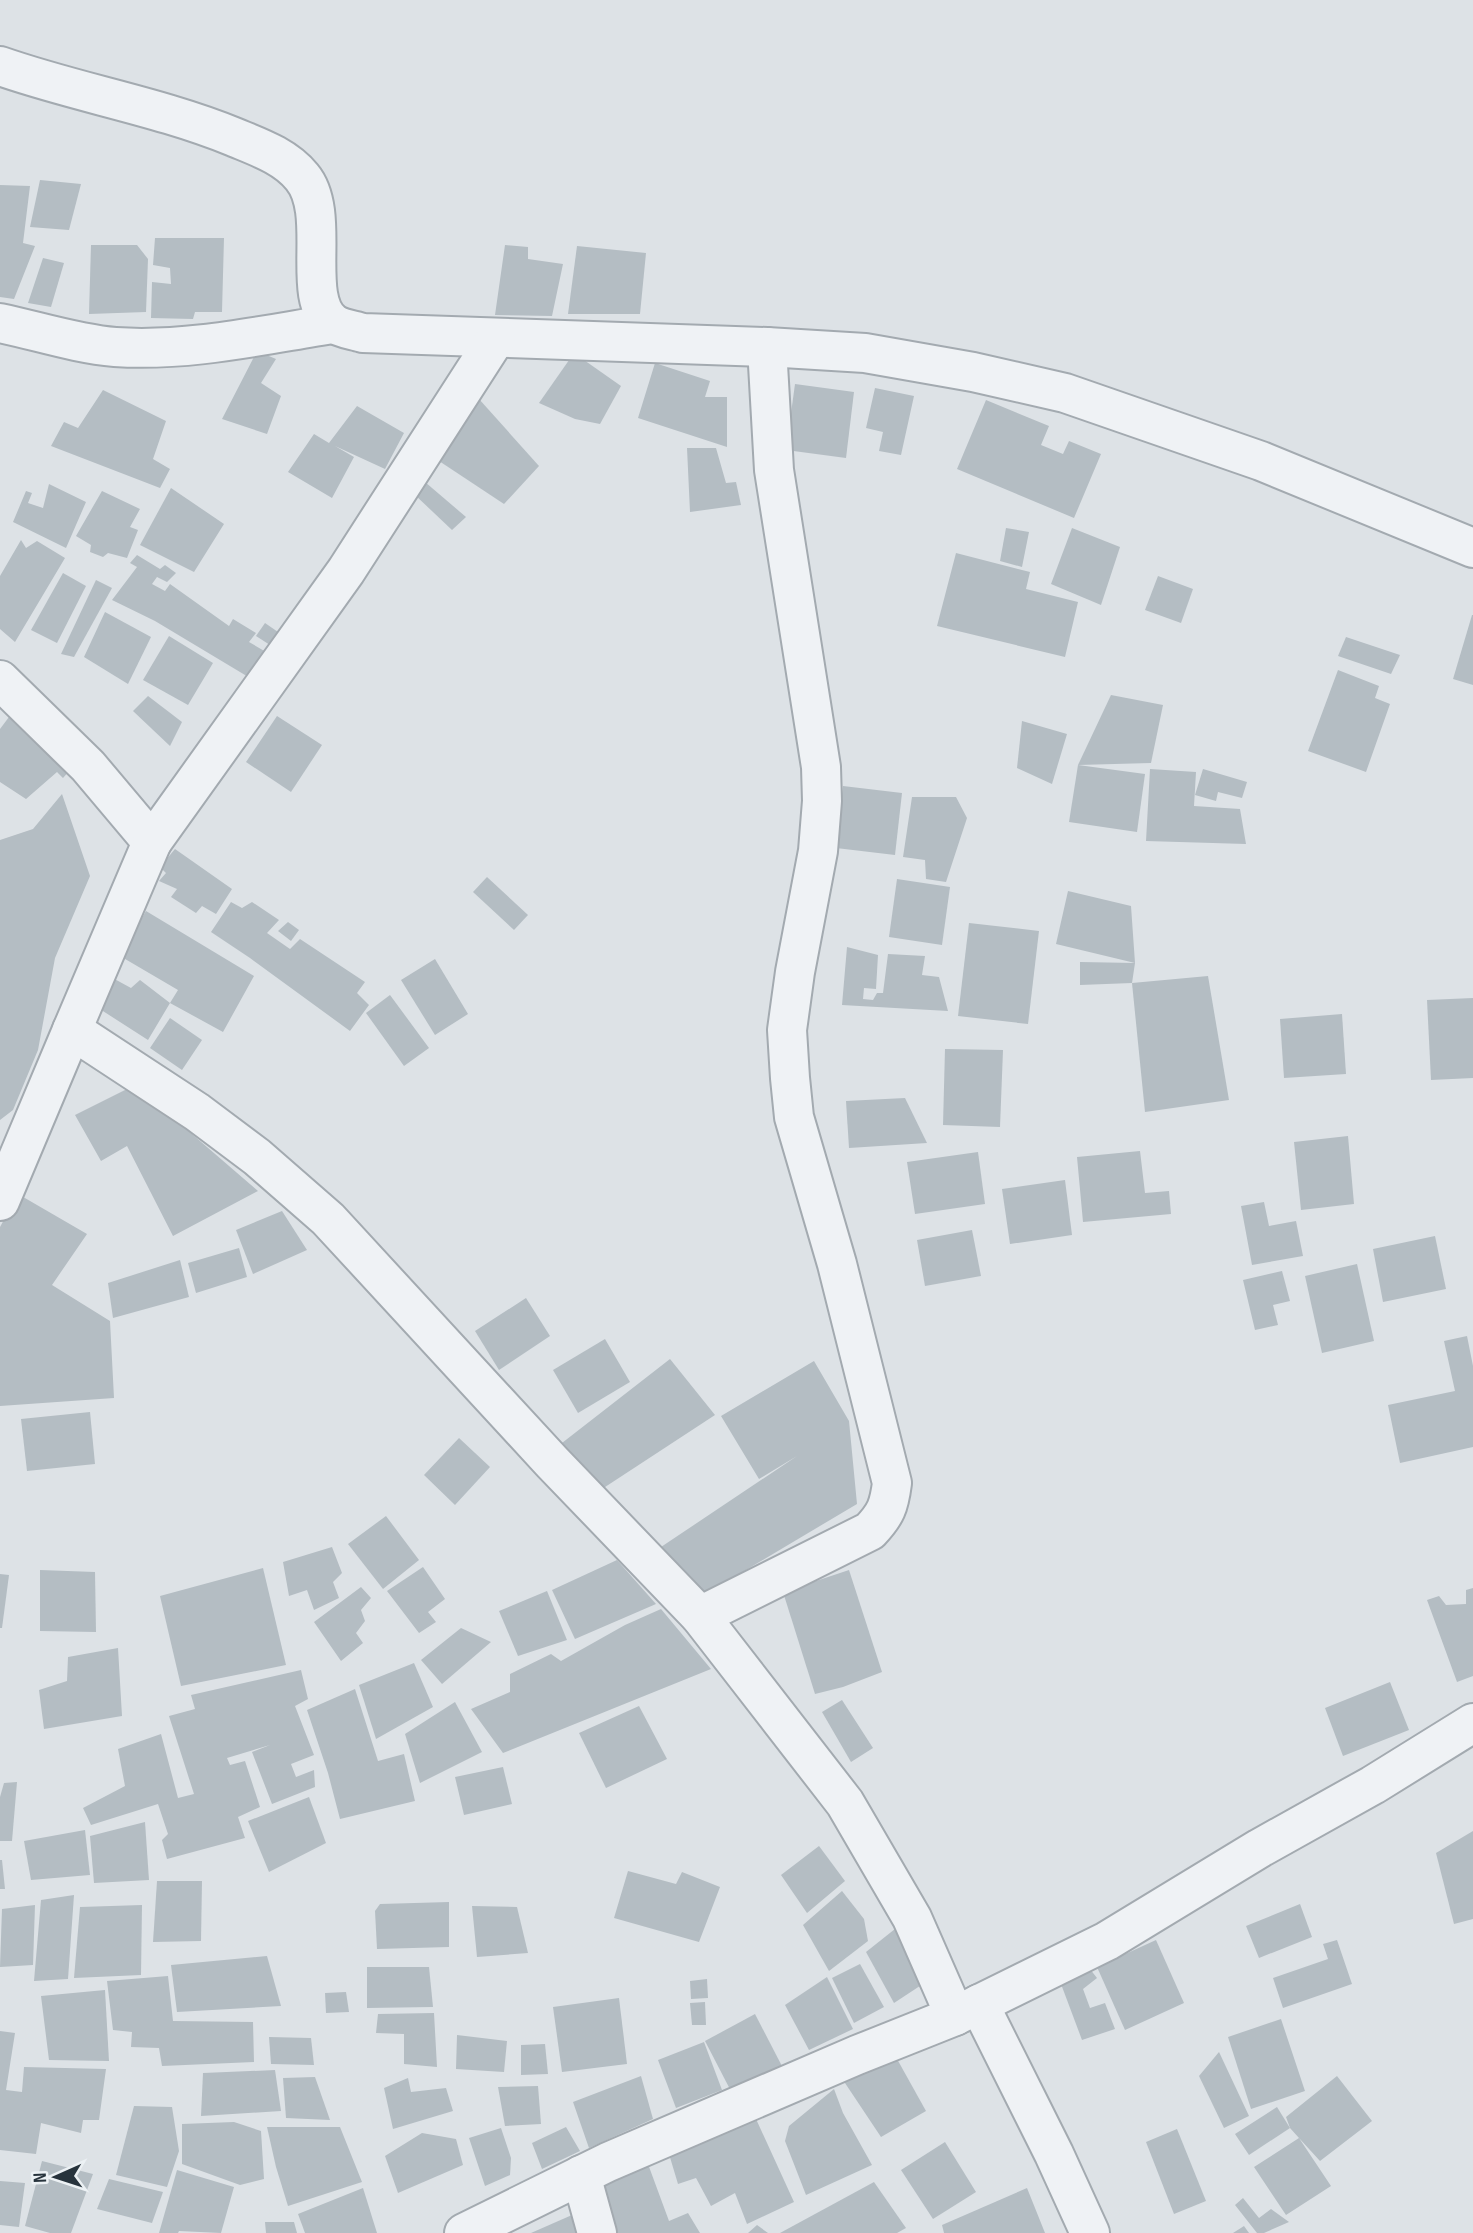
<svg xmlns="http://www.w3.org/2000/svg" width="1473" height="2233" font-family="'Sofia Sans Condensed',sans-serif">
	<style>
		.building { fill: #b4bdc3 }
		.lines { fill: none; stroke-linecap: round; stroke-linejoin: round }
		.minor-casing { stroke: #a3aab0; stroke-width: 42 }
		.minor { stroke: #eff2f5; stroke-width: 38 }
	</style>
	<rect width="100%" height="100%" fill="#dde2e6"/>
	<g class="building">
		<path d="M40,180L81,184L69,230L30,227Z"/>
		<path d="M0,185L30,186L23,243L35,246L14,299L0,297Z"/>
		<path d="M155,238H224L222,312H195L193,319L151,318L152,282L171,284L170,268L153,265Z"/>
		<path d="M91,245H137L148,259L146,312L89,314Z"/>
		<path d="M505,245L528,247V259L563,264L552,316L495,315Z"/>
		<path d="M577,246L646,253L640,314H568Z"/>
		<path d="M43,258L64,263L51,307L28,303Z"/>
		<path d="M257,351L276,359L261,383L281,396L267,434L222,419Z"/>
		<path d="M574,353L621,386L600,424L575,419L539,403Z"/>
		<path d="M655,363L710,381L705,397H727V447L638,418Z"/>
		<path d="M795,384L854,392L846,458L786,450Z"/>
		<path d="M875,388L914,396L901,455L879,451L883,432L866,428Z"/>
		<path d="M103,390L166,421L153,459L170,469L160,488L51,446L64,422L78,428Z"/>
		<path d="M479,399L539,466L504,504L433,457Z"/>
		<path d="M986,400L1049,426L1041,445L1063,454L1069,441L1101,454L1074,518L957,469Z"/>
		<path d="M357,406L404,433L385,469L335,446L354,457L332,498L288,472L314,434L329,443Z"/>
		<path d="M687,448H716L726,483L736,482L741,505L690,512Z"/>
		<path d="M425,482L466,517L452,530L414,494Z"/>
		<path d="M49,484L86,502L66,548L13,522L26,491L32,493L28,503L43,508Z"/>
		<path d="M171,488L224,524L194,572L140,545Z"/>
		<path d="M102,491L140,509L130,527L138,530L127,558L108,553L103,557L90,552L91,545L76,536Z"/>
		<path d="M1006,528L1029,532L1022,567L1000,561Z"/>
		<path d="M1072,528L1120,547L1101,605L1051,584Z"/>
		<path d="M21,540L26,548L37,541L65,558L15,642L0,629V576Z"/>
		<path d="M956,553L1030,572L1026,589L1078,602L1065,657L937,626Z"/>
		<path d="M137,555L160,569L165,565L176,573L167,582L157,577L152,584L165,591L170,584L229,626L233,619L256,633L249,642L266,652L250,678L155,621L112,600L137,567L130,563Z"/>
		<path d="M63,573L86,586L57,643L31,630Z"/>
		<path d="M1158,576L1193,589L1181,623L1145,610Z"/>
		<path d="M96,580L112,588L74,657L61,654Z"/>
		<path d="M105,612L151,637L128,684L84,657Z"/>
		<path d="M1472,615H1473V685L1453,679Z"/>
		<path d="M265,623L278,632L270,645L256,636Z"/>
		<path d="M169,636L213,663L188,705L143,680Z"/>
		<path d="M1346,637L1400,655L1391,674L1338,656Z"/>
		<path d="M1338,670L1379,686L1375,698L1390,704L1366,772L1308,751Z"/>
		<path d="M1111,695L1163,705L1151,763L1078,765Z"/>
		<path d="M148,696L182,722L170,746L133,711Z"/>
		<path d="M12,713L77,762L63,778L57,772L26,799L0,782V729Z"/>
		<path d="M277,716L322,745L291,792L246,762Z"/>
		<path d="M1022,721L1067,734L1052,784L1017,768Z"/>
		<path d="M1078,765L1145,774L1137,832L1069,822Z"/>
		<path d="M1150,769L1196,772L1194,806L1240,809L1246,844L1146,841Z"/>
		<path d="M1203,769L1247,782L1242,798L1218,792L1216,801L1195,795Z"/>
		<path d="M843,786L902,793L895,855L836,848Z"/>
		<path d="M62,794L90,876L55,958L38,1050L13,1110L0,1120V840L33,829Z"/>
		<path d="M912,797H956L967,818L946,882L926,879L925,860L903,857Z"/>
		<path d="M175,849L232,889L216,914L202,906L196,913L171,897L177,889L159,881L166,873L160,867Z"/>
		<path d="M487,877L528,915L514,930L473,892Z"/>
		<path d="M897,879L950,887L942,945L889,937Z"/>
		<path d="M1068,891L1131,906L1135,963L1132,983L1080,985V962L1135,963L1056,944Z"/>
		<path d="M231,902L242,908L252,902L279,920L267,933L290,949L300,939L365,982L357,993L369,1005L350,1031L250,958L211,932Z"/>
		<path d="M146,911L254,976L223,1032L170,1003L178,990L120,956Z"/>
		<path d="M288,922L299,930L291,941L278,931Z"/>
		<path d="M969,923L1039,931L1028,1024L958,1016Z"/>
		<path d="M847,947L878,955L876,989L864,988L863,999L873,1000L877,993H883L888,954L925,956L922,975L939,977L948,1011L842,1005Z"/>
		<path d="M435,959L468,1014L435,1035L401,980Z"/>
		<path d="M109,976L131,988L140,980L170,1003L148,1040L92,1004Z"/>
		<path d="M1208,976L1229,1100L1145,1112L1132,983Z"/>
		<path d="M390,995L429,1048L404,1066L366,1013Z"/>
		<path d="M1473,998V1078L1431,1080L1427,1000Z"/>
		<path d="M1342,1014L1346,1074L1284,1078L1280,1019Z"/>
		<path d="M170,1018L202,1040L182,1070L150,1048Z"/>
		<path d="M945,1049L1003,1050L1000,1127L943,1125Z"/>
		<path d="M135,1085L258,1191L173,1236L127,1146L101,1161L75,1115Z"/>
		<path d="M905,1098L927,1143L849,1148L846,1101Z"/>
		<path d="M1348,1136L1354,1204L1301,1210L1294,1142Z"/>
		<path d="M1140,1151L1145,1193L1169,1191L1171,1214L1083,1222L1077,1157Z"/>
		<path d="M978,1152L985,1204L915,1214L907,1162Z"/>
		<path d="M1065,1180L1072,1235L1010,1244L1002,1189Z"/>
		<path d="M18,1194L87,1234L52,1285L110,1321L114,1398L0,1406V1227Z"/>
		<path d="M1264,1202L1269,1226L1296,1221L1303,1256L1252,1265L1241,1206Z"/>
		<path d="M282,1211L307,1250L253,1274L236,1230Z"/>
		<path d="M972,1230L981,1276L925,1286L917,1240Z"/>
		<path d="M1435,1236L1446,1289L1383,1302L1373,1249Z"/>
		<path d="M239,1248L247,1277L196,1293L188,1263Z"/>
		<path d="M180,1260L189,1297L113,1318L108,1283Z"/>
		<path d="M1357,1264L1374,1341L1322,1353L1305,1276Z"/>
		<path d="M1282,1271L1290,1301L1273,1305L1278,1325L1255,1330L1243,1280Z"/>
		<path d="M526,1298L550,1336L499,1370L475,1331Z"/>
		<path d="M1467,1336L1473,1366V1447L1400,1463L1388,1405L1455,1391L1444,1341Z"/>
		<path d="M605,1339L630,1382L578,1413L553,1370Z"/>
		<path d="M670,1359L715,1415L602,1489L562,1443Z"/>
		<path d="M814,1361L849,1421L857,1504L702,1596L661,1547L797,1456L759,1479L721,1416Z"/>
		<path d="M90,1412L95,1464L27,1471L21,1419Z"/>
		<path d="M459,1438L490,1467L455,1505L424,1475Z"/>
		<path d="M386,1516L419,1560L383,1589L348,1544Z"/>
		<path d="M332,1547L342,1573L333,1582L339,1598L314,1610L307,1590L289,1596L283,1562Z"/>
		<path d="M617,1560L656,1604L575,1639L552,1590Z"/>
		<path d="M423,1567L445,1599L428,1612L436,1622L419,1633L387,1591Z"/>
		<path d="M263,1568L286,1665L181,1686L160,1596Z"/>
		<path d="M40,1570L95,1572L96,1632L40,1631Z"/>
		<path d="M849,1570L882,1672L843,1687L815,1694L783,1592Z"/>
		<path d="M0,1574L9,1575L2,1628H0Z"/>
		<path d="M361,1587L371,1598L361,1610L365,1621L356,1633L363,1643L341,1661L314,1622Z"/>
		<path d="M1473,1588V1676L1457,1682L1427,1600L1439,1596L1446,1605L1466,1604V1590Z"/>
		<path d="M547,1591L567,1640L518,1656L499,1611Z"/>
		<path d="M661,1609L711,1669L503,1753L471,1709L510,1692V1674L551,1654L561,1661L625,1625Z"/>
		<path d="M461,1628L491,1642L442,1684L421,1660Z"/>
		<path d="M118,1648L122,1716L44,1729L39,1690L67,1681L68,1657Z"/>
		<path d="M414,1663L433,1707L376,1739L359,1685Z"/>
		<path d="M301,1670L308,1699L295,1706L314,1755L291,1764L296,1777L314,1770L315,1787L272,1804L252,1752L270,1745L227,1758L230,1765L245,1761L260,1807L238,1817L245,1838L167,1859L162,1840L168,1834L158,1804L91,1825L83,1808L125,1786L118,1749L161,1734L178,1798L194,1794L169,1716L195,1709L191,1695Z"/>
		<path d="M1390,1682L1409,1730L1343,1756L1325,1708Z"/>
		<path d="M355,1689L378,1761L404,1754L415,1801L340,1819L328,1773L307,1710Z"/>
		<path d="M842,1700L873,1748L851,1762L822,1712Z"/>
		<path d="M455,1702L482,1752L420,1783L405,1734Z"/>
		<path d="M639,1706L667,1759L606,1788L579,1733Z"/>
		<path d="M503,1767L512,1804L464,1815L455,1777Z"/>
		<path d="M17,1782L12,1841H0V1797L4,1783Z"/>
		<path d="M309,1797L326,1843L269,1872L248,1821Z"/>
		<path d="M145,1822L149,1880L94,1883L90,1836Z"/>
		<path d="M85,1830L90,1875L31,1880L24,1841Z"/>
		<path d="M1473,1831V1919L1454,1924L1436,1853Z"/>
		<path d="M819,1846L845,1881L807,1913L781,1875Z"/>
		<path d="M0,1860H2L5,1889H0Z"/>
		<path d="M628,1871L676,1884L682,1872L720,1887L699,1942L614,1918Z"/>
		<path d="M157,1881H202L201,1941L153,1942Z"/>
		<path d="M842,1891L864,1919L868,1941L829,1971L803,1925Z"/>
		<path d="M74,1895L68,1979L34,1981L41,1900Z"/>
		<path d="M449,1902V1947L377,1949L375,1911L380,1904Z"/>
		<path d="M1300,1904L1312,1937L1259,1958L1246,1926Z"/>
		<path d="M35,1905L33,1965L0,1967L2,1909Z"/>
		<path d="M142,1905L141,1975L74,1978L80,1907Z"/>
		<path d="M472,1906L517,1907L528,1953L477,1957Z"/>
		<path d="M900,1925L929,1980L894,2003L866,1952Z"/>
		<path d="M1156,1940L1184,2003L1125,2030L1097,1967Z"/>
		<path d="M1337,1940L1352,1984L1283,2008L1273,1978L1328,1959L1323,1944Z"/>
		<path d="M267,1956L281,2006L177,2012L171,1965Z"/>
		<path d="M860,1964L884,2007L854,2023L832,1978Z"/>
		<path d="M1086,1964L1097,1978L1083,1989L1090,2008L1105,2003L1115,2029L1082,2040L1061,1984Z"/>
		<path d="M367,1967H429L433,2007L367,2008Z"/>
		<path d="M168,1976L173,2021L253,2022L254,2062L162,2066L159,2048L131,2047L132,2032L113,2030L107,1981Z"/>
		<path d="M827,1977L853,2029L809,2050L785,2005Z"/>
		<path d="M707,1979L708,1998L691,1999L690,1981Z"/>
		<path d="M105,1990L109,2061L49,2060L41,1996Z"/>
		<path d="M346,1992L349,2012L326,2013L325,1993Z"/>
		<path d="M619,1998L627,2064L562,2072L553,2007Z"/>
		<path d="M705,2002L706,2025H692L690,2003Z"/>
		<path d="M434,2013L437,2067L404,2064V2034L376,2033L378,2014Z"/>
		<path d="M755,2014L784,2070L734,2097L705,2041Z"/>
		<path d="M1281,2019L1305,2091L1251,2109L1228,2037Z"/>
		<path d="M0,2031L15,2033L6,2090L22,2092L24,2067L106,2069L99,2120H83L81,2133L41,2123L36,2154L0,2150Z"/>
		<path d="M457,2035L507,2041L504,2072L456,2069Z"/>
		<path d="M269,2037L311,2038L314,2065L271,2064Z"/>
		<path d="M704,2042L722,2090L676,2108L658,2060Z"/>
		<path d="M545,2044L548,2074L521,2075V2045Z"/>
		<path d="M892,2050L926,2111L881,2137L841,2077Z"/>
		<path d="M1219,2052L1249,2116L1224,2128L1199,2076Z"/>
		<path d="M275,2070L281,2111L201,2116L203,2073Z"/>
		<path d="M641,2076L653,2119L589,2148L573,2102Z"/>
		<path d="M1337,2076L1372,2121L1320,2161L1299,2138L1331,2186L1286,2215L1254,2167L1299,2138L1290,2128L1286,2117Z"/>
		<path d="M315,2077L330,2120L286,2118L283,2078Z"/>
		<path d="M408,2078L411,2092L446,2088L453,2111L393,2129L384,2088Z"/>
		<path d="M538,2086L541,2124L505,2126L498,2087Z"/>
		<path d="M834,2089L843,2113L872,2165L806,2195L785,2141L789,2126Z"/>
		<path d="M134,2106L172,2107L179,2151L167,2187L116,2175Z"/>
		<path d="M1277,2107L1290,2128L1249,2155L1235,2134Z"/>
		<path d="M751,2108L794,2202L747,2224L735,2193L711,2206L696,2178L678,2184L666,2144Z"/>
		<path d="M234,2122L261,2131L264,2179L240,2185L182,2164V2124Z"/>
		<path d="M267,2127H340L362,2182L288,2206L276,2167Z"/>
		<path d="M566,2127L580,2151L542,2169L532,2143Z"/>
		<path d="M501,2128L511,2158L510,2175L485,2186L469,2138Z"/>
		<path d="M1177,2129L1206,2201L1174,2214L1146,2142Z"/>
		<path d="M422,2133L456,2139L463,2165L398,2193L385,2156Z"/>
		<path d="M945,2142L976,2192L933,2219L901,2170Z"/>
		<path d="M42,2161L93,2174L71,2233H50L25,2226Z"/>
		<path d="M648,2164L669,2221L688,2213L700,2233H611L594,2186Z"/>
		<path d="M177,2170L234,2187L221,2233L179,2231L178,2233H159Z"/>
		<path d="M109,2179L163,2192L152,2223L97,2209Z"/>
		<path d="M0,2181L25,2183L19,2227L0,2225Z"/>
		<path d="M874,2182L906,2228L897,2233H780Z"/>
		<path d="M363,2188L377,2233H305L298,2214Z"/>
		<path d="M1027,2188L1045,2233H944L942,2225Z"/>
		<path d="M1243,2198L1259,2218L1271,2209L1289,2222L1264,2233H1257L1235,2205Z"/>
		<path d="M572,2215L579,2233H531Z"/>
		<path d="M265,2222H294L297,2233H266Z"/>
		<path d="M757,2225L768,2233H748Z"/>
		<path d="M1244,2226L1249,2233H1233Z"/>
	</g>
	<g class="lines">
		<defs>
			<g id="minor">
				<path d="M0,66C77,93 158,106 234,137C258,147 285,156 302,177C333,214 299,298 333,323C341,329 354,330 363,333L767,347L865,353L973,372L1065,393L1261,461L1473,548"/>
				<path d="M0,323C38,331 77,344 115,347C188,352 262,335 333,324"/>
				<path d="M0,680L88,766L152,842L72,1030"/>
				<path d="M152,842L346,571L496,338"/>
				<path d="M0,1201L72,1030L197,1112L257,1157L328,1219L552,1462L700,1616L845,1803L912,1918L955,2016L857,2055L608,2162L464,2233"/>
				<path d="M700,1616L870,1531C886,1514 889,1506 892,1483L837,1264L794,1117L790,1078L787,1030L795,972L818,851L822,801L821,767L774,470L767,347"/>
				<path d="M979,2004L1054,2154L1090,2233"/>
				<path d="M955,2016L1107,1941L1260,1848L1373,1785L1473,1723"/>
				<path d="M581,2175L597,2233"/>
			</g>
		</defs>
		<use href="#minor" class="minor-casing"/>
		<use href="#minor" class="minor"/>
	</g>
	<g transform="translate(56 2177) rotate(267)" stroke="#ecf1f4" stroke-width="5" paint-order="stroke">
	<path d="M0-5L12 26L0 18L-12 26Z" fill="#27333c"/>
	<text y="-10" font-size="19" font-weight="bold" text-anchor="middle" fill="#27333c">N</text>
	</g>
</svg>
